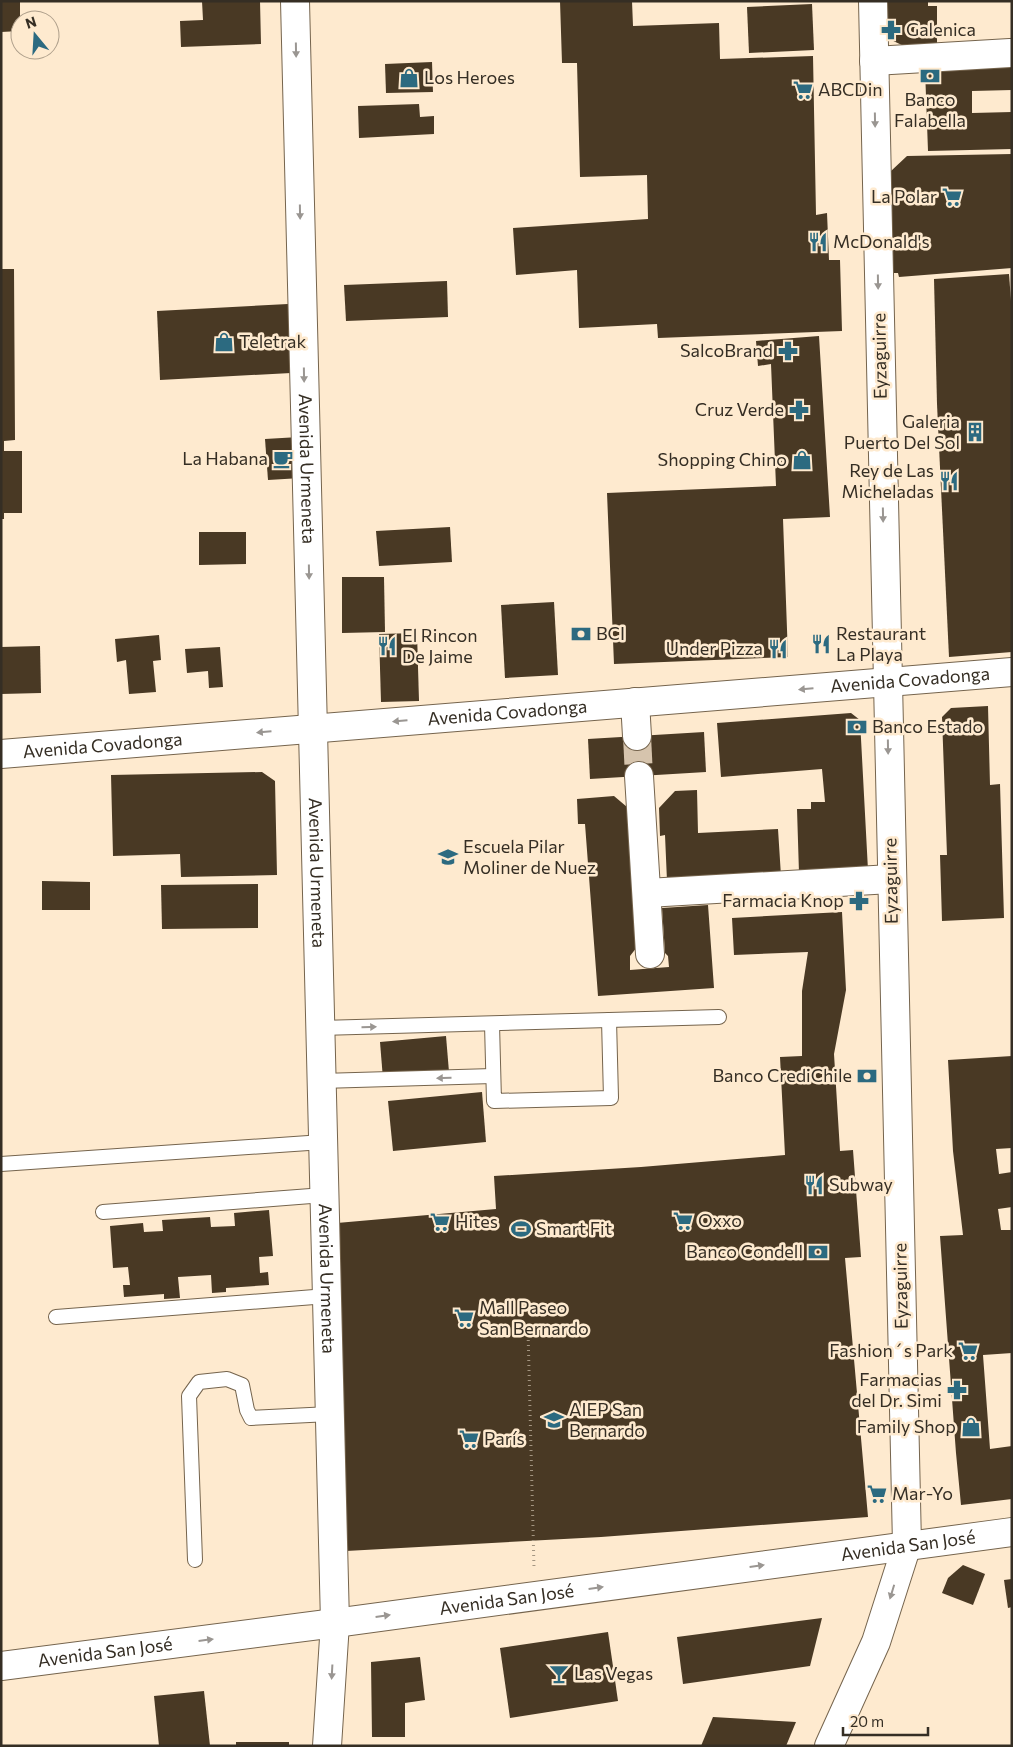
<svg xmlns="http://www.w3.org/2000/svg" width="1013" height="1747" font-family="Commissioner,sans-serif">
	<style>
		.building { fill: #493924 }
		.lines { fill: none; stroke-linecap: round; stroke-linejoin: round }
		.street-tunnel { stroke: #d6c4ad; stroke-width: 28; stroke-dasharray: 28 14; stroke-linecap: butt }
		.lane-casing { stroke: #75644d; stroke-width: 16 }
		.street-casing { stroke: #75644d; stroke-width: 30 }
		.secondary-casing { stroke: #75644d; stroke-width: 30 }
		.path { stroke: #a39581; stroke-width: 3; stroke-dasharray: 1 4; stroke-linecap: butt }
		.lane { stroke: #fff; stroke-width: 14 }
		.street { stroke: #fff; stroke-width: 28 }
		.secondary { stroke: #fff; stroke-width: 28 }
		.oneway { fill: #9a9692 }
		.labels { text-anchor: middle; stroke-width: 5; stroke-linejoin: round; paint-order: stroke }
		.poi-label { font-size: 18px; fill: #352e24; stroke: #feeacf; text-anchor: start }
		.street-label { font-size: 18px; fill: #352e24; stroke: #feeacf }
	</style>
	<rect width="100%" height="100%" fill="#feeacf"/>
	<g class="building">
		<path d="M1,1H20V31L1,32Z"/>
		<path d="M202,1H260L261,44L181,47L180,21L203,20Z"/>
		<path d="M560,1H632L633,26L719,23L720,59L813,56L816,215L827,213L829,260H840L842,331L658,338L657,324L579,328L577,270L516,275L513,228L648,219L647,175L580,177L577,63H562Z"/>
		<path d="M881,1H928V6H937V46H904L889,39L881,30Z"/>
		<path d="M812,4L814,50L749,53L747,7Z"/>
		<path d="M1012,60V90L972,91V113L1012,112V149L928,151L925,69Z"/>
		<path d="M432,62L433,92L386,93L385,64Z"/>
		<path d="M419,104L420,117L434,116V134L359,138L358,106Z"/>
		<path d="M1012,154V268L899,277L898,273H893L891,171L907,156Z"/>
		<path d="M1,269H14L15,440L4,441V451H22V513H4V519H1Z"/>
		<path d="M1009,274L1012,314V652L949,657L937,404L934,279Z"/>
		<path d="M447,281L448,317L346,321L344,285Z"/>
		<path d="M288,304L291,373L160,380L157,311Z"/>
		<path d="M819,336L830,517L783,519L788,657L614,664L607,493L776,486L771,364L758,366L756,341Z"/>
		<path d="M299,437L301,478L268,480L265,439Z"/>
		<path d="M450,527L452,562L379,566L376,531Z"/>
		<path d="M199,532H246V564L199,565Z"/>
		<path d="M342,577H384L385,632L342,633Z"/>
		<path d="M554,602L558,675L505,678L501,605Z"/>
		<path d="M417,633L419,701L381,702L379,634Z"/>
		<path d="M159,635L161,660L153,661L156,692L129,694L126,660L117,662L115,639Z"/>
		<path d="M40,646L41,693L1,694V647Z"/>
		<path d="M220,647L223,687L209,688L208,671L187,673L185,649Z"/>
		<path d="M988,706L990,785L1000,784L1004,918L942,921L940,855H947L942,717L951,708Z"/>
		<path d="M851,713L860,720L868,870L799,873L797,809H811V802H825L822,769L721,777L717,723Z"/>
		<path d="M704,732L706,772L590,779L588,739Z"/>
		<path d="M262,772L275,781L277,875L181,877L180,854L113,856L111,775Z"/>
		<path d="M697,790L698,833L778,829L781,876L667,881L665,835L660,836L659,808L675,791Z"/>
		<path d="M614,796L627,807L637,947L630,956V970L669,967L668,956L665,953L662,908L708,905L714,988L598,996L585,824H578L577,799Z"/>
		<path d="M42,881L90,882V910H42Z"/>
		<path d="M258,884V928L162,929L161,885Z"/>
		<path d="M842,912L846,990L834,1054L840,1151L853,1150L861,1257L845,1258L868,1517L601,1537L346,1551L337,1223L496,1209L494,1176L641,1167L785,1155L780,1057L802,1056V991L808,952L734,955L732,918Z"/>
		<path d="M446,1036L449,1072L383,1079L380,1042Z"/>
		<path d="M1012,1056V1148L996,1149L999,1174L1012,1172V1207L998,1209L1001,1230H1012V1353L983,1355L990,1449L1012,1446V1499L961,1505L956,1453L940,1236L963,1235L953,1151L948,1060Z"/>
		<path d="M482,1092L486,1142L393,1151L388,1101Z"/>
		<path d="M269,1210L273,1256L259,1257L260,1273L268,1272L269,1285L226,1288V1292L212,1293L211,1275L178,1277L180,1298L164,1299V1294L124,1297L123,1285H130L128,1267L113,1268L110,1226L143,1223L144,1232L163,1231L162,1220L210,1217L211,1227L235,1226L234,1213Z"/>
		<path d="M963,1565L985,1574L973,1605L942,1593L948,1578Z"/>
		<path d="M1012,1579V1607L1008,1608L1004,1580Z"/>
		<path d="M822,1618L810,1666L683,1684L677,1637Z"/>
		<path d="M608,1632L618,1701L510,1718L500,1648Z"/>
		<path d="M420,1657L425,1700L405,1703V1737H372L371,1662Z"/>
		<path d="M204,1691L210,1746H159L154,1696Z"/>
		<path d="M713,1717L796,1722L786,1746H701Z"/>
		<rect x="236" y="1742" width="53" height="4"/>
	</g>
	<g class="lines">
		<path class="street-tunnel" d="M637,736L639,776"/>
		<defs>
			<g id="lane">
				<path d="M492,1024L494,1101L611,1098L609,1020"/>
				<path d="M320,1028L719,1017"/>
				<path d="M321,1081L493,1076"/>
				<path d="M1,1164L323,1142"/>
				<path d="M103,1212L324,1195"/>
				<path d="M56,1317L327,1296"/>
				<path d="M195,1560L189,1396L199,1382L227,1379L242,1385L247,1410L251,1418L330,1414"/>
			</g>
			<g id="street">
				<path d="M874,61L1010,53"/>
				<path d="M635,702L637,736"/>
				<path d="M639,776L650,954"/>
				<path d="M647,893L891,879"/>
			</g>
			<g id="secondary">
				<path id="s1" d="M295,1L335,1623L327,1746"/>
				<path id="s2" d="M1,754L1012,672"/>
				<path id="s3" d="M1,1666L335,1623L1012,1532"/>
				<path d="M829,1746L876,1642L907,1545L873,1"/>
			</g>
		</defs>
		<use href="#lane" class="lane-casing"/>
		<use href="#street" class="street-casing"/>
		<use href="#secondary" class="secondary-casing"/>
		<path class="path" d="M528,1330L534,1568"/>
		<use href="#lane" class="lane"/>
		<use href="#street" class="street"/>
		<use href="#secondary" class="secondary"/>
	</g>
	<defs><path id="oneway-solid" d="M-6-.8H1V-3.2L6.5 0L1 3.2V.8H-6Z" transform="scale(1.25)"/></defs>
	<g class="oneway">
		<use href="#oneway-solid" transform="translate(296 50) rotate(89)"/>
		<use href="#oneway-solid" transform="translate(875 120) rotate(89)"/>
		<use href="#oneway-solid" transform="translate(300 212) rotate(89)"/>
		<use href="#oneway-solid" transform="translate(878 282) rotate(89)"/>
		<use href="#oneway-solid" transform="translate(304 375) rotate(89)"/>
		<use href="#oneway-solid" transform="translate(883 515) rotate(89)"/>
		<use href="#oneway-solid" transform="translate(309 572) rotate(89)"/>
		<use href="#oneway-solid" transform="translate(806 689) rotate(175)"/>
		<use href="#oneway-solid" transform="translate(400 721) rotate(175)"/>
		<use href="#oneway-solid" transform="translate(264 732) rotate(175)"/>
		<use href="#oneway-solid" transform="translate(888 747) rotate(89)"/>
		<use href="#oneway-solid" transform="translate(369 1027) rotate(-2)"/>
		<use href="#oneway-solid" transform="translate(444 1078) rotate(179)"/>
		<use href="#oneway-solid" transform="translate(757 1566) rotate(-8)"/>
		<use href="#oneway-solid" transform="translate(596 1588) rotate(-8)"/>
		<use href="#oneway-solid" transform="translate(892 1592) rotate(107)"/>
		<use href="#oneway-solid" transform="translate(383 1616) rotate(-8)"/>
		<use href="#oneway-solid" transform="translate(206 1640) rotate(-7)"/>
		<use href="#oneway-solid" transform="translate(332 1672) rotate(93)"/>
	</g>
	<defs>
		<symbol id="pharmacy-bare" viewBox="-9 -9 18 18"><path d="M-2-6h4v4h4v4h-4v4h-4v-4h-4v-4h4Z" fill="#2c6a80" stroke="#feeacf" stroke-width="2.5" paint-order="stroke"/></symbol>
		<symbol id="bank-bare" viewBox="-9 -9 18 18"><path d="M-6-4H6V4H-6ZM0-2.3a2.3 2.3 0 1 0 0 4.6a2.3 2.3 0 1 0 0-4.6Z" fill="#2c6a80" stroke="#feeacf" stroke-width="2.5" paint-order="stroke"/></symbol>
		<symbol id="shop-bare" viewBox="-9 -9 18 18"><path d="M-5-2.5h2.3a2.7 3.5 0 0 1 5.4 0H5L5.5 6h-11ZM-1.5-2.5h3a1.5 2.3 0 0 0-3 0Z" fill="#2c6a80" stroke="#feeacf" stroke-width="2.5" paint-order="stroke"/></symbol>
		<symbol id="supermarket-bare" viewBox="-9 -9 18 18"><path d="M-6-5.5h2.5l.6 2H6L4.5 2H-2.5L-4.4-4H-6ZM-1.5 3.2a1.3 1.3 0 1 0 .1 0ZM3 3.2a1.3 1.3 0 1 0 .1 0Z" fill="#2c6a80" stroke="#feeacf" stroke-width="2.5" paint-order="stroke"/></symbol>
		<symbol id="restaurant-bare" viewBox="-9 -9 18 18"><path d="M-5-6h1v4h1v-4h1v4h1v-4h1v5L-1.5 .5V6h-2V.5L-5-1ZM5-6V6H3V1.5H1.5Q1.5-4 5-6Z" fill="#2c6a80" stroke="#feeacf" stroke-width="2.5" paint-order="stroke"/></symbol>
		<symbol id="building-bare" viewBox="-9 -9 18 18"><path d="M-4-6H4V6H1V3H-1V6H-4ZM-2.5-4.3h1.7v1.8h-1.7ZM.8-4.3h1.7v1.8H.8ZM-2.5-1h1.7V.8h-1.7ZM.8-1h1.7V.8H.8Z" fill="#2c6a80" stroke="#feeacf" stroke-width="2.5" paint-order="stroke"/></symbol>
		<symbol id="cafe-bare" viewBox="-9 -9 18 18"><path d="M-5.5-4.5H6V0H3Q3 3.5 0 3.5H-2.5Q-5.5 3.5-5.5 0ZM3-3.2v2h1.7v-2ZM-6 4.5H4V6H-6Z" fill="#2c6a80" stroke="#feeacf" stroke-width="2.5" paint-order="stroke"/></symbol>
		<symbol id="school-bare" viewBox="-9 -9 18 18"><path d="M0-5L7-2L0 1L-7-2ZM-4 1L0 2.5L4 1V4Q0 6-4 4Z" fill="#2c6a80" stroke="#feeacf" stroke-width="2.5" paint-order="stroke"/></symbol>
		<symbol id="stadium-bare" viewBox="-9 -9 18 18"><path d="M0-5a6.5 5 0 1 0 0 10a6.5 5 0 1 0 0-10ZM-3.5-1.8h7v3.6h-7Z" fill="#2c6a80" stroke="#feeacf" stroke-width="2.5" paint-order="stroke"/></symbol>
		<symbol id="university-bare" viewBox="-9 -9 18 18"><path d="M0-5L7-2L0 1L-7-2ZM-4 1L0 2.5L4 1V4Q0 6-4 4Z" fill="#2c6a80" stroke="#feeacf" stroke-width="2.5" paint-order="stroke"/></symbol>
		<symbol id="bar-bare" viewBox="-9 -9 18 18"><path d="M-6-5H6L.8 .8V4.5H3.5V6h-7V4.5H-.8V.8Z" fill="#2c6a80" stroke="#feeacf" stroke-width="2.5" paint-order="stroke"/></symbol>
	</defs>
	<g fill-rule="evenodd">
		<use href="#pharmacy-bare" x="877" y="16" width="28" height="28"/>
		<use href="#bank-bare" x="916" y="62" width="28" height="28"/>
		<use href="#shop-bare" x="395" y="64" width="28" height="28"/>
		<use href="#supermarket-bare" x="789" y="76" width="28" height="28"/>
		<use href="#supermarket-bare" x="938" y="183" width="28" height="28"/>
		<use href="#restaurant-bare" x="804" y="228" width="28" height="28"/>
		<use href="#shop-bare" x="210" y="328" width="28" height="28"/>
		<use href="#pharmacy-bare" x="774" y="337" width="28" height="28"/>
		<use href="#pharmacy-bare" x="785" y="396" width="28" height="28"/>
		<use href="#building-bare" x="961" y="418" width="28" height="28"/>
		<use href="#cafe-bare" x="269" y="445" width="28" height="28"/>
		<use href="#shop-bare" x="788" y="446" width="28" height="28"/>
		<use href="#restaurant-bare" x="935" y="467" width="28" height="28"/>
		<use href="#bank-bare" x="567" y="620" width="28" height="28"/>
		<use href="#restaurant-bare" x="807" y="630" width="28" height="28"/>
		<use href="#restaurant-bare" x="373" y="632" width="28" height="28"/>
		<use href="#restaurant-bare" x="764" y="635" width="28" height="28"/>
		<use href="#bank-bare" x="843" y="713" width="28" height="28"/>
		<use href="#school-bare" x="434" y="843" width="28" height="28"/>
		<use href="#pharmacy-bare" x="845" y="887" width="28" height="28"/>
		<use href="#bank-bare" x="853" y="1062" width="28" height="28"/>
		<use href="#restaurant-bare" x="800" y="1171" width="28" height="28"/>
		<use href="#supermarket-bare" x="669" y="1207" width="28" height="28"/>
		<use href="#supermarket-bare" x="426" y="1208" width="28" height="28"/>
		<use href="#stadium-bare" x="507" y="1215" width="28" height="28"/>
		<use href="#bank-bare" x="804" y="1238" width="28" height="28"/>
		<use href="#supermarket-bare" x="450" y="1304" width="28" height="28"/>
		<use href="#supermarket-bare" x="954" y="1337" width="28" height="28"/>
		<use href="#pharmacy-bare" x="943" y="1376" width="28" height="28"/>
		<use href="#university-bare" x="540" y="1406" width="28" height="28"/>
		<use href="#shop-bare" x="957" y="1413" width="28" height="28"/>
		<use href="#supermarket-bare" x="455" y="1425" width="28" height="28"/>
		<use href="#supermarket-bare" x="863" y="1480" width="28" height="28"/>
		<use href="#bar-bare" x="545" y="1660" width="28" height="28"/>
	</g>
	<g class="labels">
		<g class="poi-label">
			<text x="906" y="36">Galenica</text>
			<text x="424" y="84">Los Heroes</text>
			<text x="818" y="96">ABCDin</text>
			<text x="930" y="106" text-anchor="middle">Banco<tspan x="930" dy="21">Falabella</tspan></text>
			<text x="937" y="203" text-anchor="end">La Polar</text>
			<text x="833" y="248">McDonald's</text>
			<text x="239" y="348">Teletrak</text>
			<text x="773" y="357" text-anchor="end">SalcoBrand</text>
			<text x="784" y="416" text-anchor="end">Cruz Verde</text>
			<text x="960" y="428" text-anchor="end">Galeria<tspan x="960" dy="21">Puerto Del Sol</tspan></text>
			<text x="268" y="465" text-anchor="end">La Habana</text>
			<text x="787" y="466" text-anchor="end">Shopping Chino</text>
			<text x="934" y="477" text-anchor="end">Rey de Las<tspan x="934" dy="21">Micheladas</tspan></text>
			<text x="596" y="640">BCI</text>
			<text x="836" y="640">Restaurant<tspan x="836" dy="21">La Playa</tspan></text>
			<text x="402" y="642">El Rincon<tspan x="402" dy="21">De Jaime</tspan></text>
			<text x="763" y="655" text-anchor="end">Under Pizza</text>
			<text x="872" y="733">Banco Estado</text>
			<text x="463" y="853">Escuela Pilar<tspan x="463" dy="21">Moliner de Nuez</tspan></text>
			<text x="844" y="907" text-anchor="end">Farmacia Knop</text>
			<text x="852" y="1082" text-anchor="end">Banco CrediChile</text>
			<text x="829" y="1191">Subway</text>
			<text x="698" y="1227">Oxxo</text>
			<text x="455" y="1228">Hites</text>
			<text x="536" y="1235">Smart Fit</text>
			<text x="803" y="1258" text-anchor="end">Banco Condell</text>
			<text x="479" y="1314">Mall Paseo<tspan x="479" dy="21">San Bernardo</tspan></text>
			<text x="953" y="1357" text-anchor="end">Fashion´s Park</text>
			<text x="942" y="1386" text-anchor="end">Farmacias<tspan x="942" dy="21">del Dr. Simi</tspan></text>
			<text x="569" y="1416">AIEP San<tspan x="569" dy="21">Bernardo</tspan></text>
			<text x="956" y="1433" text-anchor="end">Family Shop</text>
			<text x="484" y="1445">París</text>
			<text x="892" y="1500">Mar-Yo</text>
			<text x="574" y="1680">Las Vegas</text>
		</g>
		<g class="street-label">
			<text transform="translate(880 356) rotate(-91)" y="6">Eyzaguirre</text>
			<text dy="6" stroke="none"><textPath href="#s1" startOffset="468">Avenida Urmeneta</textPath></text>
			<text dy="6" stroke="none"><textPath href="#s2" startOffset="912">Avenida Covadonga</textPath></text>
			<text dy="6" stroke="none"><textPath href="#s2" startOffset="508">Avenida Covadonga</textPath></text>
			<text dy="6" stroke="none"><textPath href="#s2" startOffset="102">Avenida Covadonga</textPath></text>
			<text dy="6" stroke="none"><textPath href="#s1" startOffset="872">Avenida Urmeneta</textPath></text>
			<text transform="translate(891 881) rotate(-91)" y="6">Eyzaguirre</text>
			<text dy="6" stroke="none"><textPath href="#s1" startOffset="1278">Avenida Urmeneta</textPath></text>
			<text transform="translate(901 1286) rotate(-91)" y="6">Eyzaguirre</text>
			<text dy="6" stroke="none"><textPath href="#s3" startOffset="915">Avenida San José</textPath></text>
			<text dy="6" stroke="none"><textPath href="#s3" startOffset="510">Avenida San José</textPath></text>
			<text dy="6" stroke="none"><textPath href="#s3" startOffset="105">Avenida San José</textPath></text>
		</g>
	</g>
	<rect width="1013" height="1747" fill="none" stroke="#352e24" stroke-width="5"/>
	<g transform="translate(35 35) rotate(342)"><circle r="24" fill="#feeacf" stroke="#ae9f8b"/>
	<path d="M0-4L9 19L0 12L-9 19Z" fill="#2c6a80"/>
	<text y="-8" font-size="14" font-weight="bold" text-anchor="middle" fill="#352e24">N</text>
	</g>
	<path d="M843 1727v8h85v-8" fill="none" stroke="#352e24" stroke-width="2.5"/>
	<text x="850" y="1727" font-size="15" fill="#352e24" stroke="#feeacf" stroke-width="4" paint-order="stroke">20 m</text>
</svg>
